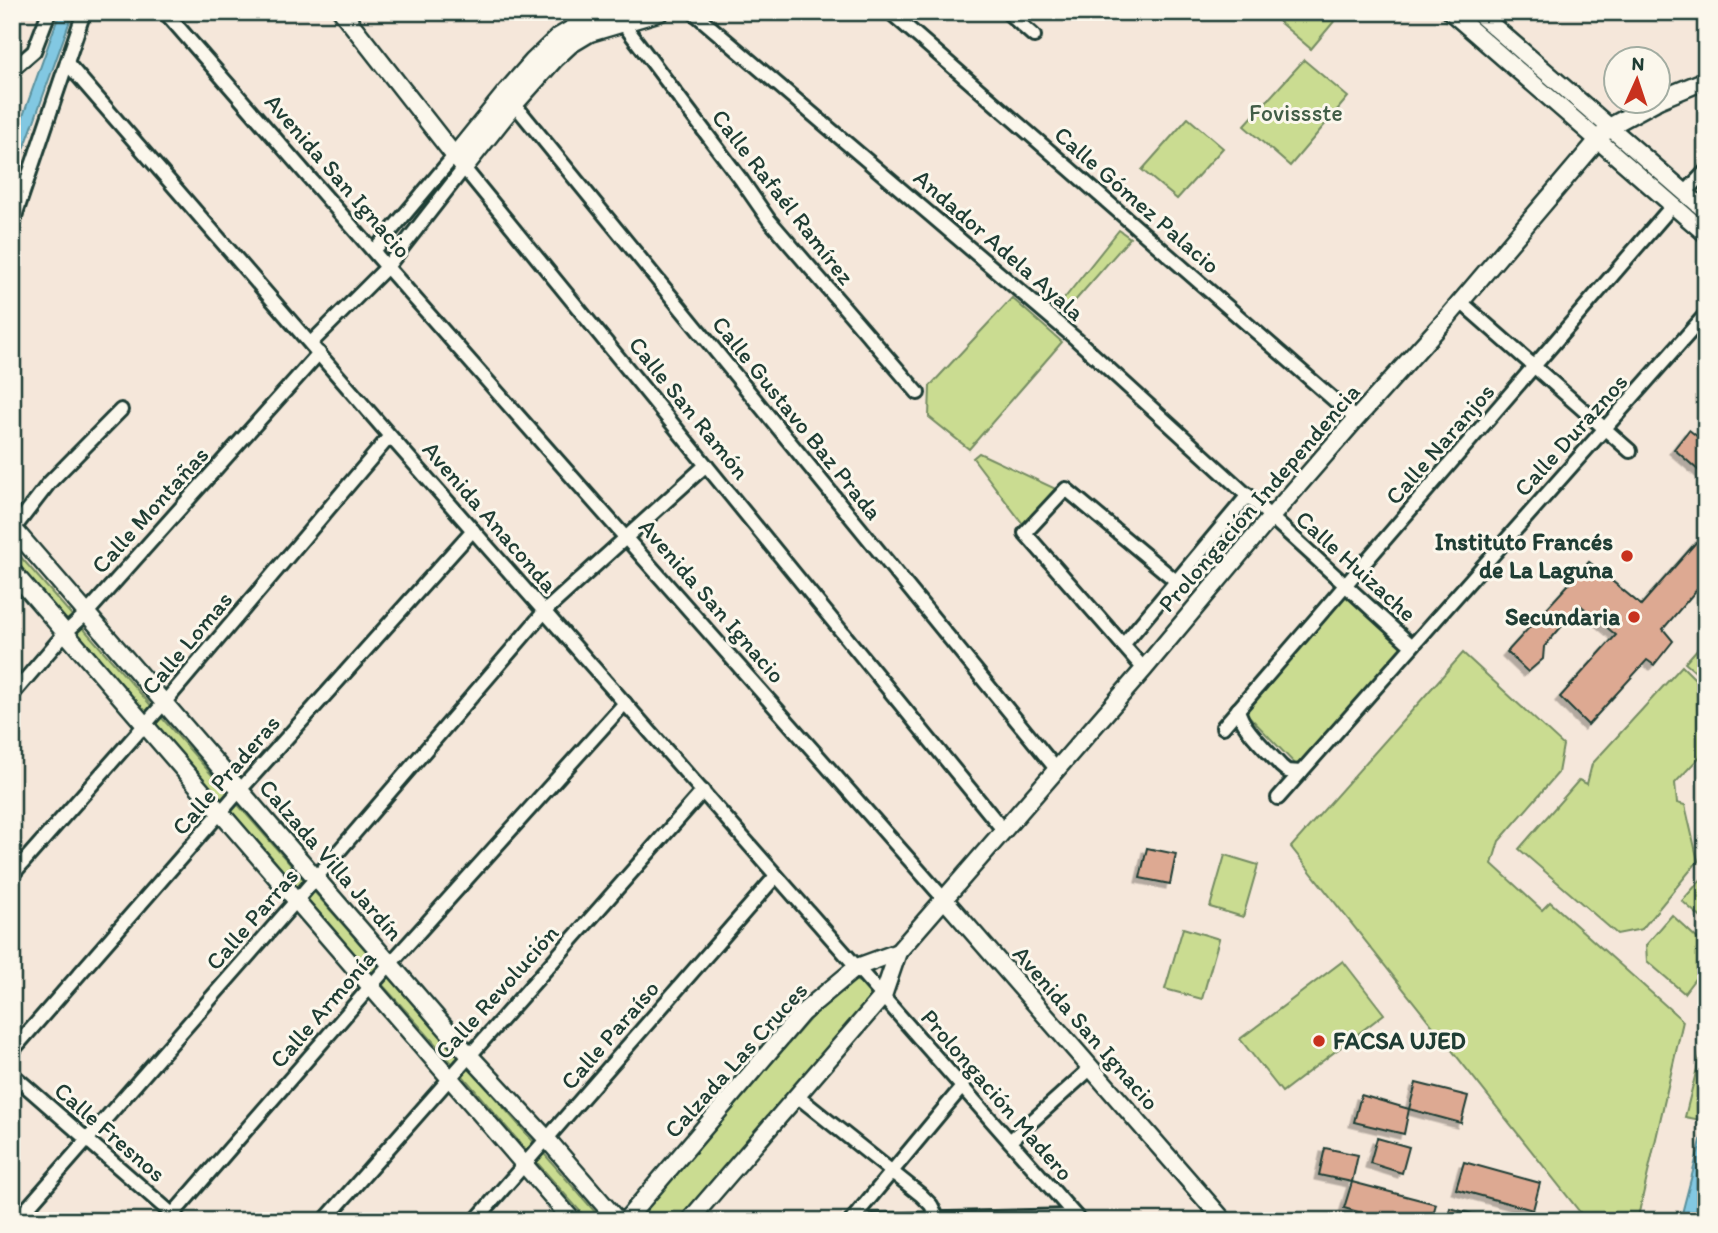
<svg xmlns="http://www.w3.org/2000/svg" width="1718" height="1233" font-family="Itim,sans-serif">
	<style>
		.green { fill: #cadc91; stroke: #748c62; stroke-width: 2 }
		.water { fill: #82c8e2; stroke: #5a909c; stroke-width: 2 }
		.building { fill: #dda992; stroke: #1f3d34; stroke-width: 2; filter: url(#shadow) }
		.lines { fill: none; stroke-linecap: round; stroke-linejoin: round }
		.street-casing { stroke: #1f3d34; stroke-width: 18 }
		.secondary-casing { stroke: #1f3d34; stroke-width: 21 }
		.street { stroke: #fbf7ec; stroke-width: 12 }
		.secondary { stroke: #fbf7ec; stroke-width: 16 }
		.poi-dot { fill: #c8321e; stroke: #fbf7ec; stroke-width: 2.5 }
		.labels { text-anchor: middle; stroke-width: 6; stroke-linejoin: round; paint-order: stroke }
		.park-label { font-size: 24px; fill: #415d47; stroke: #fbf7ec }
		.street-label { font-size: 24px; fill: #1f3d34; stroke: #fbf7ec }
		.poi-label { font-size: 24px; font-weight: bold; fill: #1f3d34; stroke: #fbf7ec; text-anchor: end }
	</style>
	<defs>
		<filter id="shadow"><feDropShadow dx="-4.5" dy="4.5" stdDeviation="0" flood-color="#0004"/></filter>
	</defs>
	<rect width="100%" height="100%" fill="#f5e7da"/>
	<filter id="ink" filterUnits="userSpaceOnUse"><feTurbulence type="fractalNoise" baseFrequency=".0143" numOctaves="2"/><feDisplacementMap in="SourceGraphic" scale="14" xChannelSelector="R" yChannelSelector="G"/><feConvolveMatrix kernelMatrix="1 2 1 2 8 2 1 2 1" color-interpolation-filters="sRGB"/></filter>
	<g filter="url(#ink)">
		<g class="green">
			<path d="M1276,12H1342L1311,49L1272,16Z"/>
			<path d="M1304,60L1348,97L1290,166L1244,126Z"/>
			<path d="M1188,118L1223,148L1177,199L1142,170Z"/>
			<path d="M1119,230L1130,238L1067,310L1060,304Z"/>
			<path d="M1012,298L1062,342L969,449L929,417L930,386Z"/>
			<path d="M979,453L1058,490L1026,528L973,458Z"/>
			<path d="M12,547L603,1221H589C539,1167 493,1111 445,1055C400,1003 352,952 306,900L293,883L12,565Z"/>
			<path d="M1352,589L1409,642L1298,767L1244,711Z"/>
			<path d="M1706,639V681L1685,663Z"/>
			<path d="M1463,653L1563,745L1558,773L1499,841L1492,864L1542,910L1550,902L1683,1021L1637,1221H1587L1291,847Z"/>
			<path d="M1682,666L1706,690V750L1675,783L1677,803L1685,805L1698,861L1642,929L1617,934L1519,849L1579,780L1587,784L1592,764Z"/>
			<path d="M1225,855L1258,865L1243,917L1210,907Z"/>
			<path d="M1706,874V922L1682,901Z"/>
			<path d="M1672,915L1702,943L1704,967L1684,993L1647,961L1646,945Z"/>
			<path d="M1183,928L1219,939L1202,999L1165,989Z"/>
			<path d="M1343,961L1384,1014L1282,1092L1240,1039Z"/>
			<path d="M854,980L868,985L871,993L868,1004L683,1218L680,1221H644L643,1214L649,1204L831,995Z"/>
			<path d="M1704,1040L1706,1041V1121L1685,1117Z"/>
		</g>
		<g class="water">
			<path d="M60,12H73L12,183V147Z"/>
			<path d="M1704,1129H1706V1221H1680Z"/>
		</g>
		<g class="building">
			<path d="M1689,430L1706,443V477L1674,449Z"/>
			<path d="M1706,531V579L1663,629L1673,641L1654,665L1647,660L1588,725L1560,697L1616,635L1580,605L1544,647L1543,659L1528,672L1507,652L1589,562L1641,605Z"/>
			<path d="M1147,848L1176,854L1170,884L1140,878Z"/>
			<path d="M1416,1083L1468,1096L1461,1123L1409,1109Z"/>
			<path d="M1361,1095L1409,1109L1404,1134L1354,1122Z"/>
			<path d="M1377,1138L1409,1147L1402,1173L1370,1163Z"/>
			<path d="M1325,1148L1358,1155L1352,1182L1319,1175Z"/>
			<path d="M1464,1162L1540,1183L1533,1210L1456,1189Z"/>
			<path d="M1352,1182L1436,1204L1431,1221H1390L1344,1208Z"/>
			<path d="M1450,1208L1499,1221H1447Z"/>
		</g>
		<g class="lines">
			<defs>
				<g id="street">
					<path d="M165,12L387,267L944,899"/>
					<path d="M618,12L622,22L742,181L769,220L918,393"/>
					<path d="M693,12L1076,339L1412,646"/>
					<path d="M890,12L1356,419"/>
					<path d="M1007,12L1034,36"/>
					<path d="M67,63L390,436L1080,1221"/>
					<path d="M12,70L34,51L49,12"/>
					<path d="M511,100L1057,770"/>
					<path d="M1685,193L1706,171"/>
					<path d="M12,225L84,12"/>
					<path d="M374,251L454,156"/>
					<path d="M1461,302L1630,451"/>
					<path d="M311,343L387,267L464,168L1004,831"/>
					<path d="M12,531L49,483L121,410"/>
					<path d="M1123,645L1248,495"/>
					<path d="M1144,669L1025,533L1066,489L1176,581"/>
					<path d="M12,695L65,633L87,613L319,353"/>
					<path d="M1238,709C1242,729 1267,750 1281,766L1287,771L1301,772"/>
					<path d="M1223,727L1673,205"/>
					<path d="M1278,798L1706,314"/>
					<path d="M12,875L164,703L390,436"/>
					<path d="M12,1051L240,790L473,530"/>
					<path d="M12,1074L180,1221"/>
					<path d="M797,1096L921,1195L931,1205L939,1221"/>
					<path d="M1010,1141L1091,1068"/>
					<path d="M16,1221L296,901L545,611L706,465"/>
					<path d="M167,1221L390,964L625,703"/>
					<path d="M324,1221L703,791"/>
					<path d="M475,1221L776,876"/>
					<path d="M851,1221L962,1087"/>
					<path d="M860,1221L1075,1216"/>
				</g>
				<g id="secondary">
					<path d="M342,12L464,168L514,105L555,59L570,45L590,33L661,12"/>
					<path d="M1451,12L1706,234"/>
					<path d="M1477,12L1706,211"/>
					<path d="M1658,100L1706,80"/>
					<path d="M454,156L505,93L533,61L558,37L587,20L611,12"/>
					<path d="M12,527L469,1055L547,1139L618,1221"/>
					<path d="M12,571L573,1221"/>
					<path d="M944,899L1224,1221"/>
					<path d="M625,1221L802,1013L857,967L898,952"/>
					<path d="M689,1221L883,996L898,952L1144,669L1271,517L1356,419L1446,319L1609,127L1655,102"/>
				</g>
			</defs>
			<use href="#street" class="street-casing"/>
			<use href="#secondary" class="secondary-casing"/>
			<use href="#street" class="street"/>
			<use href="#secondary" class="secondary"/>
		</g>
	</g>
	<g class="poi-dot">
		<circle cx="1627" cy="556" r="7"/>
		<circle cx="1634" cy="617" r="7"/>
		<circle cx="1319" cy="1041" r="7"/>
	</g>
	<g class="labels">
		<g class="park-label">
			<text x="1296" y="121">Fovissste</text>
		</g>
		<g class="street-label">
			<text transform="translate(338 176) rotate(49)" y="8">Avenida San Ignacio</text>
			<text transform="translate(783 197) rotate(52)" y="8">Calle Rafaél Ramírez</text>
			<text transform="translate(1137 200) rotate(41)" y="8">Calle Gómez Palacio</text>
			<text transform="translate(999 245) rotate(41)" y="8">Andador Adela Ayala</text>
			<text transform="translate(689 408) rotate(51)" y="8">Calle San Ramón</text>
			<text transform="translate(797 418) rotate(51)" y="8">Calle Gustavo Baz Prada</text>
			<text transform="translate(1571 435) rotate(-48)" y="8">Calle Duraznos</text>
			<text transform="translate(1440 444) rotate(-49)" y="8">Calle Naranjos</text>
			<text transform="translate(1259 498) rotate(-49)" y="8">Prolongación Independencia</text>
			<text transform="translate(150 510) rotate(-48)" y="8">Calle Montañas</text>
			<text transform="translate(490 517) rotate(49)" y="8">Avenida Anaconda</text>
			<text transform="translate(1356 566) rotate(42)" y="8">Calle Huizache</text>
			<text transform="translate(712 601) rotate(49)" y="8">Avenida San Ignacio</text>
			<text transform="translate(187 643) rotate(-50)" y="8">Calle Lomas</text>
			<text transform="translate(226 775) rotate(-49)" y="8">Calle Praderas</text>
			<text transform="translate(331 860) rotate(49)" y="8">Calzada Villa Jardín</text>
			<text transform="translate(252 919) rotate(-49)" y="8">Calle Parras</text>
			<text transform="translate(497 992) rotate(-48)" y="8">Calle Revolución</text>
			<text transform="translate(323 1009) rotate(-49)" y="8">Calle Armonía</text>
			<text transform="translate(1086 1028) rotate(49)" y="8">Avenida San Ignacio</text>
			<text transform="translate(610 1035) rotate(-49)" y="8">Calle Paraíso</text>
			<text transform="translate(736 1060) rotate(-48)" y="8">Calzada Las Cruces</text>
			<text transform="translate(997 1095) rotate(49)" y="8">Prolongación Madero</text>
			<text transform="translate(110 1132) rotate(41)" y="8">Calle Fresnos</text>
		</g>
		<g class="poi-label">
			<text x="1613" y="550">Instituto Francés<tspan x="1613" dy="28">de La Laguna</tspan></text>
			<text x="1620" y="625">Secundaria</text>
			<text x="1333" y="1049" text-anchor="start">FACSA UJED</text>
		</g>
	</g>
	<rect width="1718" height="1233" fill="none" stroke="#fbf7ec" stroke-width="42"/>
	<rect x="21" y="21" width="1676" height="1191" fill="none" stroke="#1f3d34" stroke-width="2.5" filter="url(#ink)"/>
	<g transform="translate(1637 80) rotate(3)"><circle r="33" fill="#fbf7ec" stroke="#a3ada2" stroke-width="2"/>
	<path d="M0-5L12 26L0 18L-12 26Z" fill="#c8321e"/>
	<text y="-10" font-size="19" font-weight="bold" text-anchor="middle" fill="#1f3d34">N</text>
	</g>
</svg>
